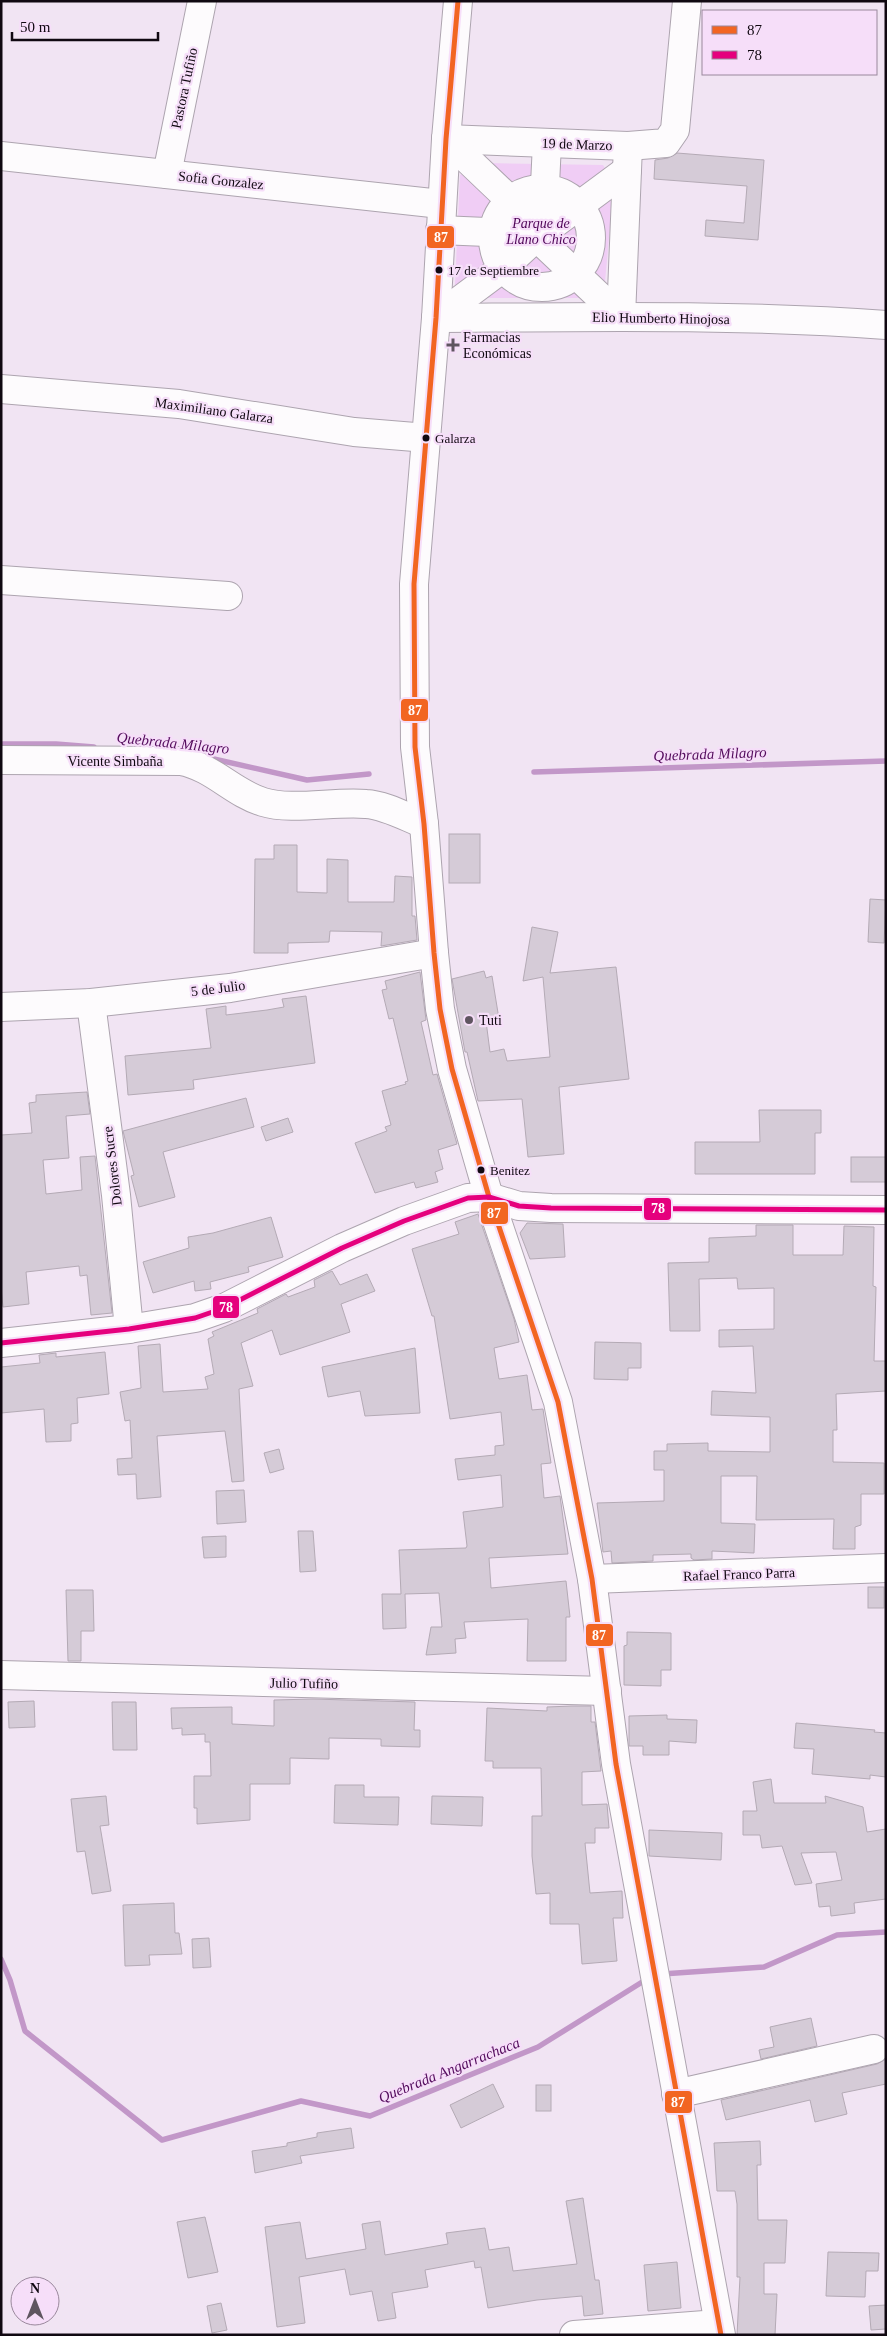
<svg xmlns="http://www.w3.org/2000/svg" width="887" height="2336" font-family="Georgia,serif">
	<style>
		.green { fill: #f0cdf5 }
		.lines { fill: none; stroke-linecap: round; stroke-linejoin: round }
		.stream { stroke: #c297c8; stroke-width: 5.5 }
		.building { fill: #d5cbd7; stroke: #b4aab5 }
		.minor-casing { stroke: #ada4af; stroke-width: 30 }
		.minor { stroke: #fdfbfd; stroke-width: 28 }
		.bus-1-casing { stroke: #f6def9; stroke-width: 9 }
		.bus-2-casing { stroke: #f6def9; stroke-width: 9 }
		.bus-1 { stroke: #f26522; stroke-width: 5 }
		.bus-2 { stroke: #e5007d; stroke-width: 5 }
		.bus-dot { fill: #100811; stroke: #f6def9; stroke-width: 2 }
		.poi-dot { fill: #5f5560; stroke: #f6def9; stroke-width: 2 }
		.labels { text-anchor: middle; stroke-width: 4.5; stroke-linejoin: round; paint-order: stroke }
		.bus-label { font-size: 13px; fill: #100811; stroke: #f6def9; text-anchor: start }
		.street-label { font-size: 14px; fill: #100811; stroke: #f6def9 }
		.park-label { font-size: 14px; font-style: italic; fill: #4f0558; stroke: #f6def9 }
		.poi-label { font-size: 14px; fill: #100811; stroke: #f6def9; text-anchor: start }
		.water-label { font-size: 15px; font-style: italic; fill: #540c5d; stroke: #f6def9 }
		.line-badge { stroke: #f6def9; stroke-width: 2 }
		.badge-label { font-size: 14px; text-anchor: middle; font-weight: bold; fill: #fff }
	</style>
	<rect width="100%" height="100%" fill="#f1e4f3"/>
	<path class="green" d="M485,163L603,165L614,183L605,282L590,298H471L455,285L460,175Z"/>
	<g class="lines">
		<g class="stream">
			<path d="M1,744H56L94,747"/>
			<path d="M205,757L307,780L369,774"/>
			<path d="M534,772L886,761"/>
			<path d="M1,1959L10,1980L25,2031L162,2140L301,2101L370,2116L538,2047L647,1979"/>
			<path d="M662,1974L764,1967L837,1935L886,1932"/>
		</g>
	</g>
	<g class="building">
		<path d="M677,153L764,160L758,240L705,236L706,220L744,223L747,186L654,179L655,160L668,158Z"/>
		<rect x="449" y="834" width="31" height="49"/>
		<path d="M274,845H297V892L327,893V859L348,860V902H394L395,876L412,877V916H415L417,940L381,946L382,932L330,931L329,942L288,943V953H254L255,859H274Z"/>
		<path d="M870,899L886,900L884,943L868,942Z"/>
		<path d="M532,927L558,932L550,973L616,967L629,1079L559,1087L564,1154L528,1157L522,1099L478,1101L467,1052H465L452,979L484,971L486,978L492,976L499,1019L486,1021L490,1052L504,1049L507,1061L550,1057L543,977L523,981Z"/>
		<path d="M420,972L426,1020L421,1022L433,1075L437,1074L457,1144L438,1150L443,1169L435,1172L438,1182L416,1188L414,1182L375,1193L355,1143L387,1131L385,1127L391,1125L382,1091L406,1084L405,1082L408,1081L393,1018L389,1019L382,990L387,989L385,981Z"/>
		<path d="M306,996L315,1063L193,1080L194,1089L128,1095L125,1056L211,1048L206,1009L226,1006V1015L267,1010L284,1007L282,999Z"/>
		<path d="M87,1092L90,1114L66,1116L69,1158L43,1160L46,1194L82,1190L80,1157L95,1156L112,1313L91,1315L87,1275L80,1276L79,1266L26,1272L29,1304L3,1307L1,1287V1135L32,1133L29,1103L36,1102V1095Z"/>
		<path d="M246,1098L254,1127L163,1152L175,1197L139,1207L131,1176L134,1175L123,1131Z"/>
		<path d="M759,1110H821V1133H815V1174H695V1142H760Z"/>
		<path d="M288,1118L293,1132L266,1141L261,1127Z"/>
		<rect x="851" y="1157" width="35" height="25"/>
		<path d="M478,1214L514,1319L519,1342L494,1348L499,1379L527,1375L532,1410L543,1409L551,1463L541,1464L544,1498L560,1496L568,1554L489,1558L491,1588L566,1581L570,1617H566V1661H527L528,1619L464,1622L466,1638L455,1639L456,1653L426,1655L431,1627H442L439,1593L405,1594L406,1628L383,1629L382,1594H401L399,1550L466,1548L467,1546L463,1512L503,1507L501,1475L458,1480L455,1459L495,1455V1446L504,1445L501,1412L450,1419L434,1316H432L412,1249L459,1234L455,1222Z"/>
		<path d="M271,1217L283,1257L248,1267L249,1272L210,1282L211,1289L195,1291L194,1281L153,1293L143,1262L189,1248L188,1237L213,1233Z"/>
		<path d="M527,1223L563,1224L565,1257L530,1259L520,1233Z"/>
		<path d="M756,1225H793V1255H843L844,1226L874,1227L873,1286L876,1287L874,1361H886V1391L836,1394L837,1430H833V1462L884,1463V1494H861V1525L855,1527V1549H833L834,1519L756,1520L757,1476H721V1523L755,1524L754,1553L712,1551V1559L694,1560L691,1558V1554L653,1555V1561L612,1563L611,1551L603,1552L597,1503L664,1501V1470H654V1451H667V1444L708,1443V1451L770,1452V1417L711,1415L712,1391L756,1393L753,1346L719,1347V1330L774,1329V1288L738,1289L737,1278L699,1279L700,1331H670L668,1263L709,1262V1238L756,1236Z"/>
		<path d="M332,1271L340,1285L367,1274L375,1291L341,1304L350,1332L280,1355L272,1330L241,1343L253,1386L239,1389L244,1481L232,1482L225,1431L157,1436L161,1497L137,1499L136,1474L118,1475L117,1459L132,1458L130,1420L125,1421L120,1392L141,1388L138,1346L160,1344L163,1392L208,1389L205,1377L214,1374L208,1339L214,1336L212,1332L258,1313L257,1309L286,1294L288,1297L315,1287L314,1280Z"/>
		<path d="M595,1342L641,1343V1368H628V1380L594,1379Z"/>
		<path d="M415,1348L420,1413L365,1416L360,1391L328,1397L322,1367Z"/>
		<path d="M105,1352L109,1394L77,1398L78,1423L71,1424V1441L46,1442L44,1409L1,1413V1367L40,1363L39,1355L56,1353V1357Z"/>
		<path d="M279,1449L284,1469L270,1473L264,1453Z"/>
		<path d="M244,1490L246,1522L217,1524L216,1491Z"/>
		<path d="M298,1531H313L316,1571L300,1572Z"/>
		<path d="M226,1536V1557L204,1558L202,1537Z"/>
		<rect x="868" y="1587" width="16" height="21"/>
		<path d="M66,1590H93L94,1631H81V1661H68Z"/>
		<path d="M627,1632L671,1633V1670H661V1686L624,1685V1646L627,1645Z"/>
		<path d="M313,1699L415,1702L414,1730H420V1747L381,1746V1739L329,1738V1759L290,1758V1784H250V1820L197,1824V1808H194V1776H211L210,1742H205V1734L182,1735V1728L172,1729L171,1708L232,1707V1724L274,1726V1700Z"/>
		<path d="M34,1701L35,1727L9,1728L8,1702Z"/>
		<path d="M112,1702H136L137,1750H113Z"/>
		<path d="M572,1706H591V1722H595L601,1771L582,1772V1805L607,1804L609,1828H595V1843H585L590,1893L622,1891L623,1918H613L617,1961L582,1964L579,1924H550V1893L536,1894L532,1856V1816H542L541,1768H493V1761H485L487,1708L547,1711V1707Z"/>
		<path d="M667,1715V1719L697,1720L696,1743L669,1741V1755H643V1746H629V1716Z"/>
		<path d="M796,1723L875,1730L874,1732L886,1733V1777L870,1775V1779L812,1774L814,1749L794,1748Z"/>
		<path d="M771,1779L774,1803H826L825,1796L863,1807L867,1832L886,1829V1899L854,1903L855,1913L831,1916L830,1906L819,1907L816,1884L842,1880L836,1852L801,1853L812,1883L795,1885L782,1846L762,1848L760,1835H743V1811H757L753,1782Z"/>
		<path d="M335,1785H364V1797H399L398,1825L334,1823Z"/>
		<path d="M106,1796L109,1825L100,1826L111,1891L92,1894L85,1851L77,1852L71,1799Z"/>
		<path d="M432,1796L483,1797L482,1826L431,1824Z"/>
		<path d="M649,1830L722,1833L721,1860L649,1856Z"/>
		<path d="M174,1903L175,1933H179L182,1954L149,1955L150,1965L125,1966L123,1905Z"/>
		<path d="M209,1938L211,1967L193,1968L192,1939Z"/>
		<path d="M811,2018L817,2046L761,2059L759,2050L774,2047L770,2027Z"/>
		<path d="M886,2059V2084L842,2093L847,2114L815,2122L810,2100L726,2120L721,2100L877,2064Z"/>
		<path d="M493,2084L504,2107L461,2128L450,2105Z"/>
		<rect x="536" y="2085" width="15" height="26"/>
		<path d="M351,2128L354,2148L300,2156L302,2163L255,2173L252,2151L287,2146V2143L317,2137V2133Z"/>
		<path d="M760,2141L761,2165H757L758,2220H787L785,2263H764V2294H777L775,2335H737L740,2277H737V2204L735,2191H717L714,2143Z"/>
		<path d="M583,2198L595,2280H599L603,2314L584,2316L582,2296L537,2300L488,2308L481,2267L475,2268L474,2261L425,2270L428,2287L392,2293L396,2318L378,2321L372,2291L350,2295L345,2269L299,2277L305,2323L277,2327L265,2227L300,2222L306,2259L366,2249L362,2224L380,2221L385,2255L448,2244L446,2233L485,2228L489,2250L509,2247L513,2271L577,2264L566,2201Z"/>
		<path d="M205,2217L218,2272L188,2278L177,2222Z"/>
		<path d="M828,2252L879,2253L878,2271H866L865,2297L826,2296Z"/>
		<path d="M677,2262L681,2308L648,2311L644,2265Z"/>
		<path d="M221,2303L227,2330L212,2333L207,2306Z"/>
		<path d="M886,2305V2329L871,2330L869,2306Z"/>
	</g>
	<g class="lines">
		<defs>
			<g id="minor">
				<path d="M458,1L446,139L436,318L414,584L415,747L424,824L434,953L440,1009L452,1069L489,1197L558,1402L592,1579L616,1764L721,2335"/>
				<path d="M446,139L628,146L666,143L675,130L687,1"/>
				<path d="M446,139L510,200L530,226"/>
				<path d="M1,156L441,204"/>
				<path d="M167,174L202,1"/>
				<circle cx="542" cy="238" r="49"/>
				<path d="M544,206L547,143"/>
				<path d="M550,227L627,170"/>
				<path d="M440,230L511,233"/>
				<path d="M546,246L621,317"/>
				<path d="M621,317L628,146"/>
				<path d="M436,318C585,317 736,314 886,325"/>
				<path d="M436,318L503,268L530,243"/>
				<path d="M1,389L179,404L354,432L427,438"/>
				<path d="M1,580L228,596"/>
				<path d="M1,760L181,761C213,767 233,793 263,802C291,811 335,801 366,804C385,805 406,817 424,824"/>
				<path d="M91,1003L116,1195L129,1329"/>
				<path d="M1,1007L91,1003L230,988L434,953"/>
				<path d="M1,1343L129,1329L195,1318L224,1308L342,1248L404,1221L468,1198L489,1197L519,1206L551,1208L886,1210"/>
				<path d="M592,1579L886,1568"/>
				<path d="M1,1675L607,1691"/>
				<path d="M676,2094L874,2049"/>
				<path d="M574,2335L718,2324"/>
			</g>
		</defs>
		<use href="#minor" class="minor-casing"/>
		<use href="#minor" class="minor"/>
		<defs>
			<path id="bus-1" d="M458,1L446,139L436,318L414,584L415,747L424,824L434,953L440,1009L452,1069L489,1197L558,1402L592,1579L616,1764L721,2335"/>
			<path id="bus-2" d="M1,1343L129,1329L195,1318L224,1308L342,1248L404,1221L468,1198L489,1197L519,1206L551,1208L886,1210"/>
		</defs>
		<use href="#bus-1" class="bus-1-casing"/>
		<use href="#bus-2" class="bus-2-casing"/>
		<use href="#bus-1" class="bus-1"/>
		<use href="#bus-2" class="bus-2"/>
	</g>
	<g class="bus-dot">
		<circle cx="439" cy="270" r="4.5"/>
		<circle cx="426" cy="438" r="4.5"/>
		<circle cx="481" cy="1170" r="4.5"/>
	</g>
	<g class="poi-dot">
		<path d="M450.5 337.5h5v5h5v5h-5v5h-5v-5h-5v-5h5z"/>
		<circle cx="469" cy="1020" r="5"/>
	</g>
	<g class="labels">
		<g class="bus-label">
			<text x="448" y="275">17 de Septiembre</text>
			<text x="435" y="443">Galarza</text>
			<text x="490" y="1175">Benitez</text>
		</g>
		<g class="street-label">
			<text transform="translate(184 88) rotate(-78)" y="5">Pastora Tufiño</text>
			<text transform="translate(577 144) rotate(2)" y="5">19 de Marzo</text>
			<text transform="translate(221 180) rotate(6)" y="5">Sofia Gonzalez</text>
			<text transform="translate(661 318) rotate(1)" y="5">Elio Humberto Hinojosa</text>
			<text transform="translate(214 410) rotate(8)" y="5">Maximiliano Galarza</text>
			<text x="115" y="766">Vicente Simbaña</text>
			<text transform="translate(218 988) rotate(-7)" y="5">5 de Julio</text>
			<text transform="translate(112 1166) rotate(-97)" y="5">Dolores Sucre</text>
			<text transform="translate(739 1574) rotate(-2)" y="5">Rafael Franco Parra</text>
			<text transform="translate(304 1683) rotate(1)" y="5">Julio Tufiño</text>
		</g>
		<g class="park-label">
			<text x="541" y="228">Parque de<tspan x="541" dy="16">Llano Chico</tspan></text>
		</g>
		<g class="poi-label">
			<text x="463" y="342">Farmacias<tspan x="463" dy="16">Económicas</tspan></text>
			<text x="479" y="1025">Tuti</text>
		</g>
		<g class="water-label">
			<text transform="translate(173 743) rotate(6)" y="5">Quebrada Milagro</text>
			<text transform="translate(710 754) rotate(-2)" y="5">Quebrada Milagro</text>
			<text transform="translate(449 2070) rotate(-22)" y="5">Quebrada Angarrachaca</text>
		</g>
	</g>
	<g class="line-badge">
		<rect x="426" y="225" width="29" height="24" rx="5" fill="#f26522"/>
		<rect x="400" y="698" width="29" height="24" rx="5" fill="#f26522"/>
		<rect x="643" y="1197" width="29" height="24" rx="5" fill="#e5007d"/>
		<rect x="480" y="1201" width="29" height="24" rx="5" fill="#f26522"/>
		<rect x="212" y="1295" width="28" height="24" rx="5" fill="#e5007d"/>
		<rect x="585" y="1623" width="29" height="24" rx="5" fill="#f26522"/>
		<rect x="664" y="2090" width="29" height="24" rx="5" fill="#f26522"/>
	</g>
	<g class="badge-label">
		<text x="441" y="242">87</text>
		<text x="415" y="715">87</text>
		<text x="658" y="1213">78</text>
		<text x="494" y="1218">87</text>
		<text x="226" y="1312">78</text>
		<text x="599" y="1640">87</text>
		<text x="678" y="2107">87</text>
	</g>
	<rect width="887" height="2336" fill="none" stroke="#100811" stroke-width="5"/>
	<rect x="702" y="10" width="175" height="65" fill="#f6def9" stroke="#9a889c"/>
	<rect x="712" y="26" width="25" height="8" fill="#f26522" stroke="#9a889c"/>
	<text x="747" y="35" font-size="15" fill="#100811">87</text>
	<rect x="712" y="51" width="25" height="8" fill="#e5007d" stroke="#9a889c"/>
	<text x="747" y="60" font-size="15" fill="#100811">78</text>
	<g transform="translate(35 2301)"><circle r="24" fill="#f6def9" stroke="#9a889c"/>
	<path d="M0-4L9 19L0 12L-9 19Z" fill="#5f5560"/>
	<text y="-8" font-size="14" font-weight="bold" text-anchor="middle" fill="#100811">N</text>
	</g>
	<path d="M12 32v8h146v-8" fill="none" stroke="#100811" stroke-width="2.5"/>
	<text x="20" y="32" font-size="15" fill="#100811" stroke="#f6def9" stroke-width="4" paint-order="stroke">50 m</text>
</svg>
